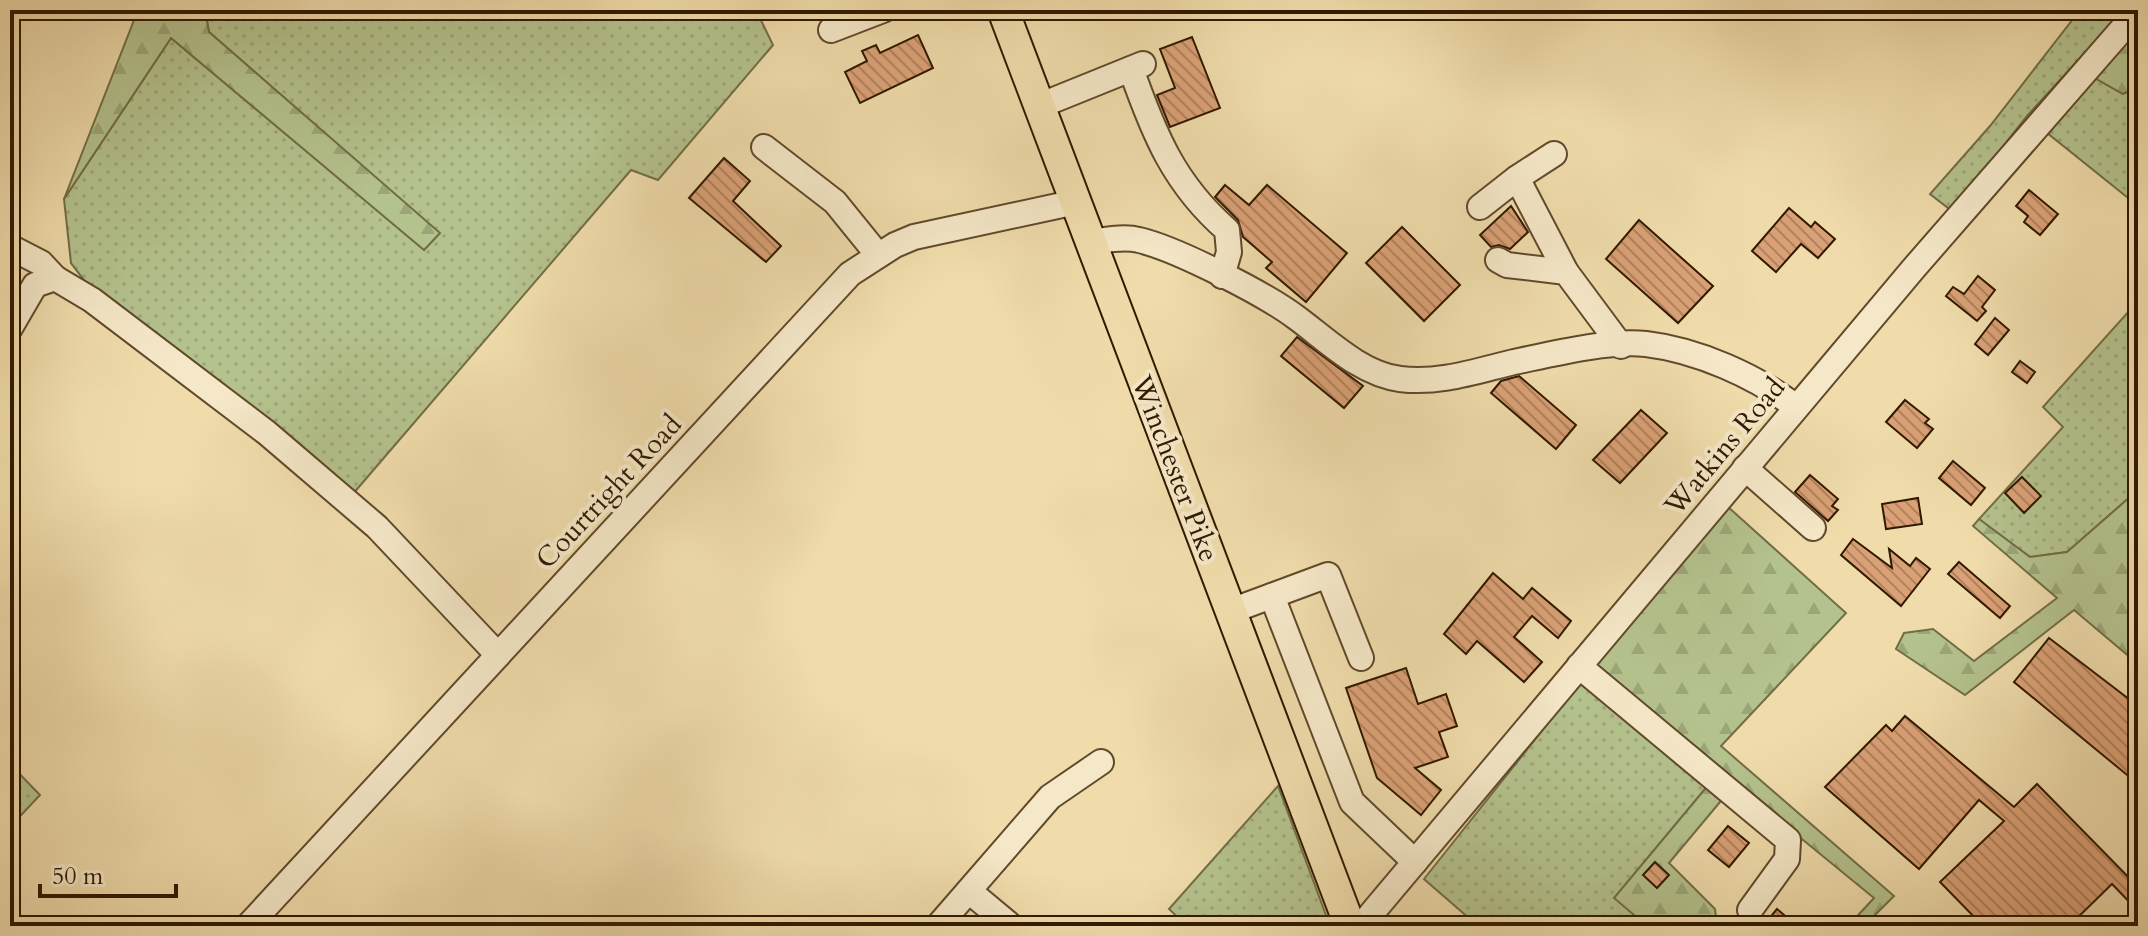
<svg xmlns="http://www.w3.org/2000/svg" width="2148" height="936" font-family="Cardo,serif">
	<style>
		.green { fill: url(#green-dots); stroke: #726d46; stroke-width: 2 }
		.forest { fill: url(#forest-firs); stroke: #726d46; stroke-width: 2 }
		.building { fill: url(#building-back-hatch); stroke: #311800; stroke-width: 2 }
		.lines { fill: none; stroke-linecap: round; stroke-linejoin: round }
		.minor-casing { stroke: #61492b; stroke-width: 28 }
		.major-casing { stroke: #311800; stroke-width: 34 }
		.minor { stroke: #f5e8c8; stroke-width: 24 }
		.major { stroke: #f0dcab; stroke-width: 30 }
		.labels { text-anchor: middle; stroke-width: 8; stroke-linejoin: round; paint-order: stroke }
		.street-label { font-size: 28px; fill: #311800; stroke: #f5e8c8 }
	</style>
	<defs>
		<pattern id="green-dots" width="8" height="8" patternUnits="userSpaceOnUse" patternTransform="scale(2)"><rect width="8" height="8" fill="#b4c28d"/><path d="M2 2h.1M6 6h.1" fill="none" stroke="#9ba678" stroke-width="1.8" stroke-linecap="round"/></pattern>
		<pattern id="forest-firs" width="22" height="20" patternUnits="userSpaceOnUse" patternTransform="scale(2)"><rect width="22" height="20" fill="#b4c28d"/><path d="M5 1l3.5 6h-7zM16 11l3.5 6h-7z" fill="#9ba678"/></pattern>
		<pattern id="building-back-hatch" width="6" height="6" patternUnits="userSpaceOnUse" patternTransform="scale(2)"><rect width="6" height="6" fill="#daa176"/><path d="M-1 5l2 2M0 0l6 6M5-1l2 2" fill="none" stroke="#b1825e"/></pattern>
	</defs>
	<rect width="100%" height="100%" fill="#f0dcab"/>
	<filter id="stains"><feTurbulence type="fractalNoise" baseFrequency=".0025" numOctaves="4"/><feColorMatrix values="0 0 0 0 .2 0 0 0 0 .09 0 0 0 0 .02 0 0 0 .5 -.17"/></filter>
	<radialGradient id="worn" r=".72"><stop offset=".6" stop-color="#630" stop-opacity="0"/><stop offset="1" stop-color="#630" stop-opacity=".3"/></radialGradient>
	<g class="green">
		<path d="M205,10H756L773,45L658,180L631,170L352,495L90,288L71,263L64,199L171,38L424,250L439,234L209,32Z"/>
		<path d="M2080,10H2124L2027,116L1952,211L1930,194L1990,126Z"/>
		<path d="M2093,77L2123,94L2138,87V206L2046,132Z"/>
		<path d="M2138,301V490L2067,552L2030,557L1979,519L2063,427L2043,407Z"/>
		<path d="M1584,678L1710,783L1615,898L1647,926H1478L1424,879Z"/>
		<path d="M10,764L40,795L10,827Z"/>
		<path d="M1278,786L1330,926H1187L1169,909Z"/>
	</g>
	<g class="forest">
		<path d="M138,10H205L209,32L440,233L424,250L171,38L64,199Z"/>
		<path d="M2138,27V87L2123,94L2093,77Z"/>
		<path d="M2138,490V664L2074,610L1965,695L1896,649L1904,633L1933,629L1974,661L2057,598L1973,526L1979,519L2030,557L2067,552Z"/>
		<path d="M1727,506L1846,613L1721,746L1894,896L1864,926H1848L1874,898L1593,668Z"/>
		<path d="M1710,783L1725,796L1669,863L1715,909L1717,926H1647L1614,898Z"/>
	</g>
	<g class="building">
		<path d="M918,35L933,68L860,103L845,72L867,61L862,51L876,45L880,53Z"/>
		<path d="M1192,37L1220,108L1170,127L1157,95L1175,88L1160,49Z"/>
		<path d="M724,158L750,181L733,201L781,246L766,262L689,198Z"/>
		<path d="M1225,185L1249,205L1267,185L1347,253L1306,302L1266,268L1272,262L1243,237L1238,220L1215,197Z"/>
		<path d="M2029,190L2058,214L2040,235L2024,222L2028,216L2016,206Z"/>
		<path d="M1511,206L1528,232L1510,249L1499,245L1491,247L1480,235Z"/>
		<path d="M1789,208L1811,227L1815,222L1835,239L1818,258L1801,244L1776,272L1752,251Z"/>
		<path d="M1639,220L1713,286L1678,323L1606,259Z"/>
		<path d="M1402,227L1460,285L1424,321L1366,263Z"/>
		<path d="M1978,276L1995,290L1982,307L1986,311L1977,321L1946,296L1953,287L1964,294Z"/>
		<path d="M1995,318L2009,330L1988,355L1975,344Z"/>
		<path d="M1297,337L1363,386L1344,408L1281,356Z"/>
		<path d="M2020,361L2035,372L2027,383L2012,372Z"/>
		<path d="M1519,376L1576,425L1556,449L1491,393L1501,381Z"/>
		<path d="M1905,400L1929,419L1925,423L1933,429L1917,448L1886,422Z"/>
		<path d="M1641,410L1667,433L1620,483L1593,460Z"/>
		<path d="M1953,461L1985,488L1971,505L1939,478Z"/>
		<path d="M1810,475L1838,499L1832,506L1838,510L1828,521L1795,492Z"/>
		<path d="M2022,477L2041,496L2024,513L2005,493Z"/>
		<path d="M1918,498L1922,524L1886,529L1882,504Z"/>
		<path d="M1853,539L1892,568L1889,549L1910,566L1916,558L1930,569L1901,606L1841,555Z"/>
		<path d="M1959,562L2010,606L2000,618L1948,574Z"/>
		<path d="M1493,573L1523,599L1532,588L1571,621L1558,638L1532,616L1514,637L1542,662L1524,682L1477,641L1466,654L1444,634Z"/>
		<path d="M2049,638L2138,706V784L2014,682Z"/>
		<path d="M1406,668L1418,704L1446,694L1457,726L1439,732L1448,757L1415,768L1441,790L1421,815L1377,778L1346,688Z"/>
		<path d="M1905,716L2014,807L2037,784L2138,887V911L2112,884L2069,926H1983L1940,882L2004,821L1979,800L1919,869L1825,787L1886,725L1892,731Z"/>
		<path d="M1728,826L1749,843L1729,867L1708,850Z"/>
		<path d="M1655,862L1669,875L1657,888L1643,875Z"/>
		<path d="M1777,909L1797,926H1763Z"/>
	</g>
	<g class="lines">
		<defs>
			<g id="minor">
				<path d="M831,30L883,10"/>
				<path d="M1131,69C1154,134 1174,184 1227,230L1229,252L1222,276"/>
				<path d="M1039,106L1143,64"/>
				<path d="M764,147L835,202L878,255"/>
				<path d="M1517,178L1554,154"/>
				<path d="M1480,207L1517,178L1566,272"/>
				<path d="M1091,242C1106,240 1124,236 1139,240C1177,249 1265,294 1297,318C1328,341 1361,374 1400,379C1440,384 1476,371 1514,362C1552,354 1608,340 1646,344C1697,350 1756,376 1796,407"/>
				<path d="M10,247L41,263L55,278"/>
				<path d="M1498,260L1507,265L1566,272L1621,346"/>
				<path d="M10,328L35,285L55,278L92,300L267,433L377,527L498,655"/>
				<path d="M1745,468L1813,528"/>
				<path d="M1272,596L1352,802L1415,862"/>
				<path d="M1231,611L1328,575L1361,658"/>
				<path d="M1579,666L1788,840L1787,859L1750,910"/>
				<path d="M969,891L1011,926"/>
				<path d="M248,926L850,274L895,245L914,237L1076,202"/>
				<path d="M938,926L1050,797L1101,762"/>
				<path d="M1361,926L1914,268L2138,11"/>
			</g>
			<path id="major" d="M1003,10L1350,926"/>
		</defs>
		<use href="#minor" class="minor-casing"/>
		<use href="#major" class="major-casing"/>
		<use href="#minor" class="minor"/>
		<use href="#major" class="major"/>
	</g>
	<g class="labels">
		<g class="street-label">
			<text transform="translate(1724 446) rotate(-50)" y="10">Watkins Road</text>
			<text transform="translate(1176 468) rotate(69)" y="10">Winchester Pike</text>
			<text transform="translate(608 491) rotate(-47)" y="10">Courtright Road</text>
		</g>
	</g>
	<rect width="2148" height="936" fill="none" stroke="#f0dcab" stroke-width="40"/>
	<rect x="12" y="12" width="2124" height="912" fill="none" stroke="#311800" stroke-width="4"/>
	<rect x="20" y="20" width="2108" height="896" fill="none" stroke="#311800" stroke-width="2"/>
	<path d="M40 884v12h136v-12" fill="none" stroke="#311800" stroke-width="4"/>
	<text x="52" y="884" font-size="24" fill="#311800" stroke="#f5e8c8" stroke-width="6" paint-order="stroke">50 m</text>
	<rect width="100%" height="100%" filter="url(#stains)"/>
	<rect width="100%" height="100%" fill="url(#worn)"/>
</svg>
